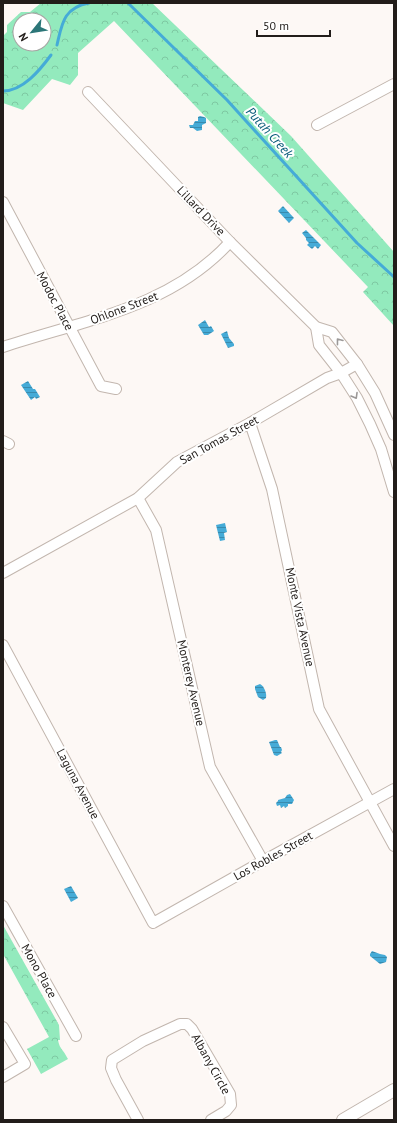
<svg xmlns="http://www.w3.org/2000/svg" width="397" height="1123" font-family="'PT Sans',sans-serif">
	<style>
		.park { fill: url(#park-crowns); fill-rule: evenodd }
		.water { fill: url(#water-rules) }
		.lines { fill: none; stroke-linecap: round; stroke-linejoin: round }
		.stream { stroke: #45abd7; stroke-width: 3 }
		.minor-casing { stroke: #c2b6ae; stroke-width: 12 }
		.tertiary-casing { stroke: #c2b6ae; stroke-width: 14 }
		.minor { stroke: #fff; stroke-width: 10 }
		.tertiary { stroke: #fff; stroke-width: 12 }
		.oneway { stroke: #9c9998 }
		.labels { text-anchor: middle; stroke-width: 4; stroke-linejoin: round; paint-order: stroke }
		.street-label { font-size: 12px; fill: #221d1a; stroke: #fff }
		.water-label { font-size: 13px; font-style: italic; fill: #085b79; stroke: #fff }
	</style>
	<defs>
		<pattern id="park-crowns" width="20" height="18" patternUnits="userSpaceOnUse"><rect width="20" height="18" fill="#93eabd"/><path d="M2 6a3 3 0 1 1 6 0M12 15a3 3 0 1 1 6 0" fill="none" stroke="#7ec8a2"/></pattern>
		<pattern id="water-rules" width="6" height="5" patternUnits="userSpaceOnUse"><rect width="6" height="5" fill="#45abd7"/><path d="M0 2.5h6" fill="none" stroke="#398bae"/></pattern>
	</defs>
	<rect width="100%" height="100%" fill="#fdf8f5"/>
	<g class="park">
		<path d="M41,3H152L291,136L394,252V326L363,292L368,287L114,21L78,53V75L70,85L52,79L23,110L3,103V36L7,32V25L21,12H30ZM20,20H44V44H20Z"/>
		<path d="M3,925L59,1025L60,1040H58C59,1045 60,1047 63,1051C65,1053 66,1056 68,1059L41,1074L27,1049L49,1037L3,954Z"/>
	</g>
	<g class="water">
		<path d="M200,116L204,117L206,118V123L202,125V130L197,131L193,128H190L189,125H193L195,121H198V117Z"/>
		<path d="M283,206L294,218L289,223L278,211Z"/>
		<path d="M306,230L321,245L318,249L315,246L312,249L307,245L309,243L306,240V238L302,233Z"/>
		<path d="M205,320L209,327L211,326L214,331L208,335H204L198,325Z"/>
		<path d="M227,331L229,338L234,344V346L228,348L221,334Z"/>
		<path d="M28,381L33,389H35L40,397L36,399L35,397L31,400L21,385Z"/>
		<path d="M225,523L227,532L224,533L225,540L220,541L216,525Z"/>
		<path d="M260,684C264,686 267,693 266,698L263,700L258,697L255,689V686Z"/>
		<path d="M275,740H277L280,747H281L282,750L281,752L282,753L277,756L274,755L269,742Z"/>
		<path d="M290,794L294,800L292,804H288V806L285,808L284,806L281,808L280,805L277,806L276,803L278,801V800L285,798L287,795Z"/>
		<path d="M71,886L78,898L71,902L64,889Z"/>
		<path d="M372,951L380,954L385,955L387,957L386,962L380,964L370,956V954Z"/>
	</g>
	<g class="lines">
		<g class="stream">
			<path d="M128,3L227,100L357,243L394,277"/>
			<path d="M57,45C62,24 63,8 89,3"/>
			<path d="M3,91C23,91 40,70 51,55"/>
		</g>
		<defs>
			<g id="minor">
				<path d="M88,92L230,242L316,327L332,332L357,364L375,393L394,435"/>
				<path d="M317,125L394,84"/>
				<path d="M3,202L101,386L116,389"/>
				<path d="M316,327L319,345L341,373L357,398L370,424L381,449L394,492"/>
				<path d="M3,347C84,320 170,308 230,242"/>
				<path d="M250,423L272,489L319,709L394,846"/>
				<path d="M3,441L9,444"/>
				<path d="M138,498L156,530L210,767L263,861"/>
				<path d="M3,573L138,498L177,462L250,423L327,378L341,373L357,364"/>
				<path d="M3,645L153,923L263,861L394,789"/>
				<path d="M3,906L76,1036"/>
				<path d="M3,1027L25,1064L3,1077"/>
				<path d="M138,1120L116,1080L111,1068L112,1060L143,1041L180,1024H187L192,1029L230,1094L231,1105L226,1111L211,1120"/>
			</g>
			<path id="tertiary" d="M343,1120L394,1090"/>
		</defs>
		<use href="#minor" class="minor-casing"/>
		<use href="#tertiary" class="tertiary-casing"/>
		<use href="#minor" class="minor"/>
		<use href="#tertiary" class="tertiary"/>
	</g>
	<defs><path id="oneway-chevron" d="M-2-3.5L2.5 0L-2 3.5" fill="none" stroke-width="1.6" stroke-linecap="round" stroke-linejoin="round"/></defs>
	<g class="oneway">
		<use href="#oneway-chevron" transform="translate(339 341) rotate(-128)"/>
		<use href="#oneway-chevron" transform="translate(355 396) rotate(60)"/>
	</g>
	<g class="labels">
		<g class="street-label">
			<text transform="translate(201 211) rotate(46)" y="4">Lillard Drive</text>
			<text transform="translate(55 301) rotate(62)" y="4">Modoc Place</text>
			<text transform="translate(124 308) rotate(-21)" y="4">Ohlone Street</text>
			<text transform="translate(219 440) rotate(-29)" y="4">San Tomas Street</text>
			<text transform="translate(300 617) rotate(78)" y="4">Monte Vista Avenue</text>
			<text transform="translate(191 683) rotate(77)" y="4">Monterey Avenue</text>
			<text transform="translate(78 784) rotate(62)" y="4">Laguna Avenue</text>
			<text transform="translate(273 856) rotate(-29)" y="4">Los Robles Street</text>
			<text transform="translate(39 971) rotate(61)" y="4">Mono Place</text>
			<text transform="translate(211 1064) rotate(61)" y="4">Albany Circle</text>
		</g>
		<g class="water-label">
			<text transform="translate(270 132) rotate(48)" y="5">Putah Creek</text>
		</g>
	</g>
	<rect width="397" height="1123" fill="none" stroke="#221d1a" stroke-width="8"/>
	<g transform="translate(32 32) rotate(240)"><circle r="19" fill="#ffffff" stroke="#a7a5a3"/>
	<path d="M0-3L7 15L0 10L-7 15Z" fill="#2c7678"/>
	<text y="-6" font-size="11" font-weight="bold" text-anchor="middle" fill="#221d1a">N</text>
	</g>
	<path d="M257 30v6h73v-6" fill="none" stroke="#221d1a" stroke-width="2"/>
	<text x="263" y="30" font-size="12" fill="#221d1a" stroke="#ffffff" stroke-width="3" paint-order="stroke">50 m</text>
</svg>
